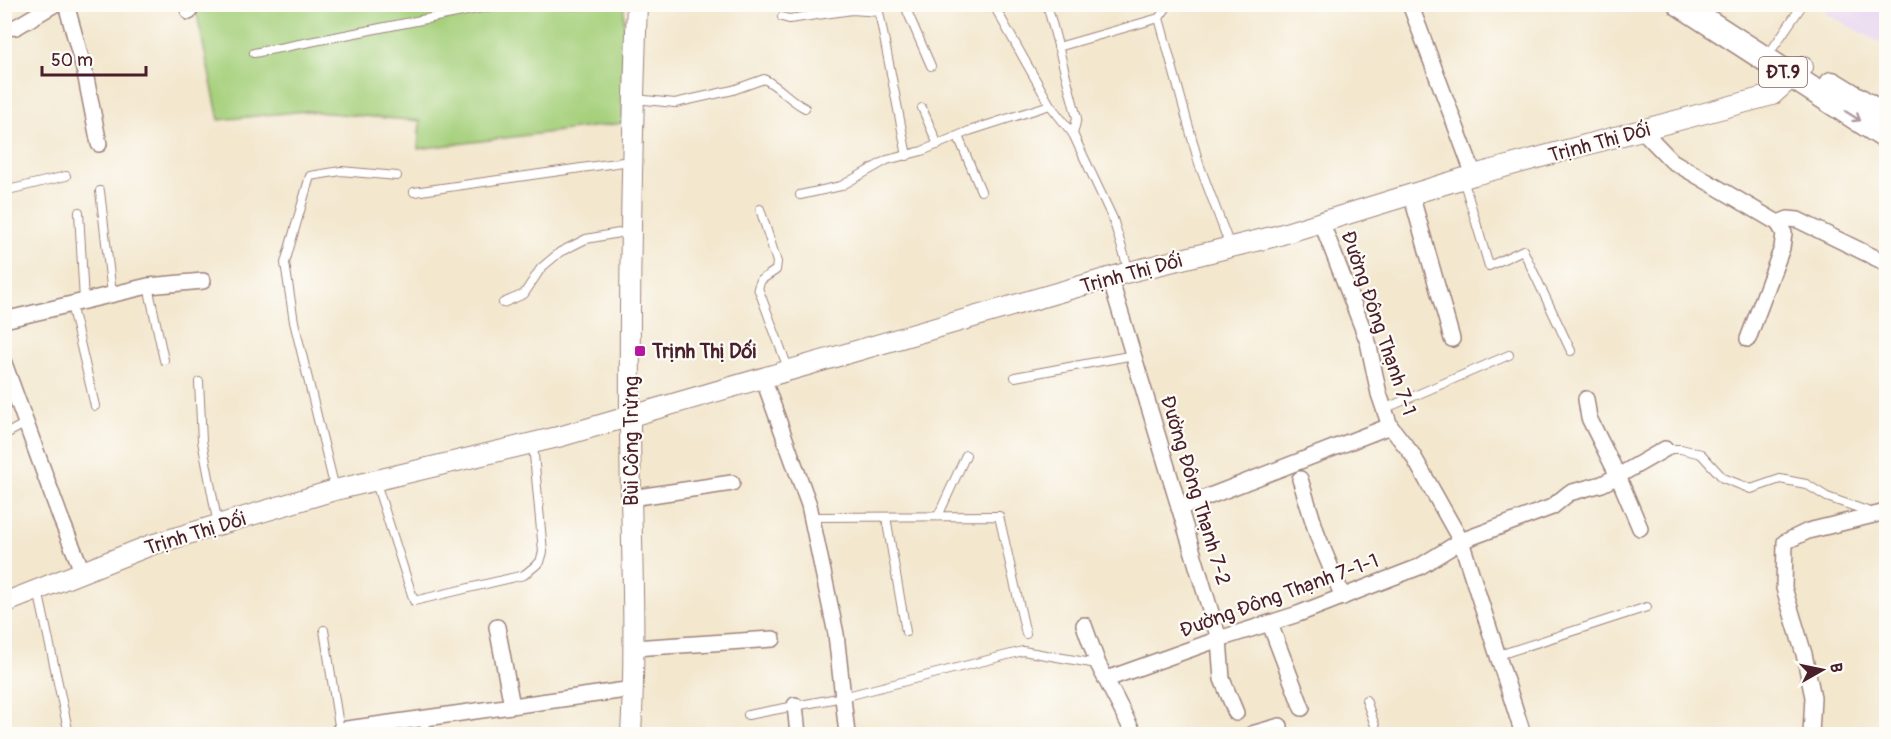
<svg xmlns="http://www.w3.org/2000/svg" width="1891" height="739" font-family="Pangolin,sans-serif">
	<style>
		.built { fill: #e6d2f0 }
		.green { fill: #a6d07c; stroke: #787854; stroke-width: 1.5 }
		.lines { fill: none; stroke-linecap: round; stroke-linejoin: round }
		.service-casing { stroke: #9e837c; stroke-width: 10 }
		.minor-casing { stroke: #9e837c; stroke-width: 18 }
		.tertiary-casing { stroke: #9e837c; stroke-width: 22 }
		.primary-casing { stroke: #9e837c; stroke-width: 27 }
		.service { stroke: #fff; stroke-width: 8 }
		.minor { stroke: #fff; stroke-width: 15 }
		.tertiary { stroke: #fff; stroke-width: 20 }
		.primary { stroke: #fff; stroke-width: 24 }
		.oneway { stroke: #ae9aa0 }
		.poi-dot { fill: #b5179e; stroke: #fdfcf7; stroke-width: 2 }
		.labels { text-anchor: middle; stroke-width: 4.5; stroke-linejoin: round; paint-order: stroke }
		.shield { fill: #fdfcf7; stroke: #806168; stroke-width: 1.5 }
		.shield-label { font-size: 18px; font-weight: bold; fill: #4a1f2b }
		.street-label { font-size: 20px; fill: #4a1f2b; stroke: #fdfcf7 }
		.poi-label { font-size: 20px; font-weight: bold; fill: #4a1f2b; stroke: #fdfcf7; text-anchor: start }
	</style>
	<rect width="100%" height="100%" fill="#fdfcf7"/>
	<filter id="ink" filterUnits="userSpaceOnUse"><feTurbulence type="fractalNoise" baseFrequency=".0167" numOctaves="2"/><feDisplacementMap in="SourceGraphic" scale="12" xChannelSelector="R" yChannelSelector="G"/><feConvolveMatrix kernelMatrix="1 2 1 2 8 2 1 2 1" color-interpolation-filters="sRGB"/></filter>
	<filter id="wash" filterUnits="userSpaceOnUse"><feTurbulence type="fractalNoise" baseFrequency=".008" numOctaves="4" result="noise"/><feDisplacementMap in="SourceGraphic" scale="24" xChannelSelector="R" yChannelSelector="G"/><feGaussianBlur stdDeviation="1.35" result="paint"/><feColorMatrix in="noise" values="0 0 0 0 0 0 0 0 0 0 0 0 0 0 0 0 0 1.4 0 .05"/><feComposite in="paint" operator="in"/></filter>
	<g filter="url(#wash)">
		<rect width="100%" height="100%" fill="#f3e7ce"/>
		<path class="built" d="M1833,5H1886V46L1824,12Z"/>
		<path class="green" d="M195,5H624L623,123L418,149L420,121L305,111L219,120Z"/>
	</g>
	<g filter="url(#ink)">
		<g class="lines">
			<defs>
				<g id="service">
					<path d="M904,4L931,66"/>
					<path d="M993,4L1050,105L1073,134L1113,219L1129,271"/>
					<path d="M1047,4L1077,118L1073,134"/>
					<path d="M1169,4L1159,18L1199,164L1230,246"/>
					<path d="M782,17L789,19L852,10L879,12L907,156"/>
					<path d="M1058,47L1159,18"/>
					<path d="M1773,48L1803,4"/>
					<path d="M254,53L502,4"/>
					<path d="M635,99L675,103L733,90L764,79C780,87 789,100 805,108"/>
					<path d="M922,108L938,145"/>
					<path d="M958,136L981,191"/>
					<path d="M1463,179L1489,266L1523,250L1571,351"/>
					<path d="M4,191L66,176"/>
					<path d="M100,191L112,294"/>
					<path d="M414,192L630,161"/>
					<path d="M800,195L841,186L887,160L922,151L969,131L1050,105"/>
					<path d="M760,209L777,262L776,270L761,280L758,288L788,368"/>
					<path d="M79,212L84,301"/>
					<path d="M148,286L164,360"/>
					<path d="M503,303L524,294L541,268L560,252L586,239L630,231"/>
					<path d="M71,304L95,406"/>
					<path d="M1015,377L1134,355"/>
					<path d="M199,382L202,441L218,525"/>
					<path d="M1384,409L1509,355"/>
					<path d="M4,435L26,423"/>
					<path d="M1665,449H1681L1701,454L1723,478L1751,489L1780,479L1806,484L1827,497L1873,513"/>
					<path d="M376,483L414,601L524,575L540,562L543,552L533,444"/>
					<path d="M335,489L294,322L285,263L310,176L341,171L397,176"/>
					<path d="M938,516L966,455"/>
					<path d="M812,517L999,516L1026,634"/>
					<path d="M886,517L906,632"/>
					<path d="M38,590L69,734"/>
					<path d="M324,630L340,732"/>
					<path d="M1499,655L1647,607"/>
					<path d="M1366,700L1378,734"/>
					<path d="M748,715L843,697L1023,651L1097,664"/>
					<path d="M423,718L426,734"/>
				</g>
				<g id="minor">
					<path d="M66,4L85,73L99,144"/>
					<path d="M187,4L189,12"/>
					<path d="M1410,4L1474,175"/>
					<path d="M4,28L16,27L55,4"/>
					<path d="M1642,130L1672,161L1778,223L1784,233L1782,248L1748,339"/>
					<path d="M1411,194L1452,339"/>
					<path d="M1321,221L1368,342L1379,394L1390,426L1412,454L1461,541L1523,734"/>
					<path d="M1778,223L1788,219L1798,220L1886,263"/>
					<path d="M1110,278L1219,639L1222,679L1236,713"/>
					<path d="M4,320L148,286L203,281"/>
					<path d="M4,363L61,519L83,573"/>
					<path d="M763,378L809,505L836,634L847,734"/>
					<path d="M1300,479L1318,537L1343,597"/>
					<path d="M631,498L732,483"/>
					<path d="M1179,508L1390,426"/>
					<path d="M1640,528L1618,476L1665,449"/>
					<path d="M1270,624L1302,708"/>
					<path d="M1084,625L1098,664L1134,734"/>
					<path d="M497,627L512,706"/>
					<path d="M633,648L773,639"/>
					<path d="M1107,679L1219,639L1298,614L1419,567L1461,541L1552,507L1569,493L1602,484L1618,476L1589,418L1586,399"/>
					<path d="M795,705L798,734"/>
					<path d="M340,730L633,689"/>
					<path d="M1252,734L1280,726"/>
					<path d="M1811,734L1813,697L1804,654L1784,588L1785,542L1808,531L1886,512"/>
				</g>
				<g id="tertiary">
					<path d="M4,603L151,545L335,490L562,436L1129,272L1276,236L1474,175L1772,95L1803,67"/>
					<path d="M631,734C637,629 630,523 630,417C629,280 632,142 637,4"/>
				</g>
				<g id="primary">
					<path d="M1680,4L1886,137"/>
					<path d="M1832,84L1886,117"/>
				</g>
			</defs>
			<use href="#service" class="service-casing"/>
			<use href="#minor" class="minor-casing"/>
			<use href="#tertiary" class="tertiary-casing"/>
			<use href="#primary" class="primary-casing"/>
			<use href="#service" class="service"/>
			<use href="#minor" class="minor"/>
			<use href="#tertiary" class="tertiary"/>
			<use href="#primary" class="primary"/>
		</g>
		<defs><path id="oneway-shaft" d="M-6 0H5M1.5-3L5.5 0L1.5 3" fill="none" stroke-width="1.6" stroke-linecap="round" stroke-linejoin="round" transform="scale(1.5)"/></defs>
		<use class="oneway" href="#oneway-shaft" transform="translate(1853 116) rotate(32)"/>
	</g>
	<rect class="poi-dot" x="634" y="345" width="12" height="12" rx="3"/>
	<g class="labels">
		<rect class="shield" x="1759" y="57" width="48" height="30" rx="4.5"/>
		<g class="shield-label">
			<text x="1783" y="78">ĐT.9</text>
		</g>
		<g class="street-label">
			<text transform="translate(1599 142) rotate(-15)" y="7">Trịnh Thị Dối</text>
			<text transform="translate(1131 273) rotate(-15)" y="7">Trịnh Thị Dối</text>
			<text transform="translate(1379 323) rotate(71)" y="7">Đường Đông Thạnh 7-1</text>
			<text transform="translate(631 441) rotate(-90)" y="7">Bùi Công Trừng</text>
			<text transform="translate(1196 490) rotate(73)" y="7">Đường Đông Thạnh 7-2</text>
			<text transform="translate(195 533) rotate(-17)" y="7">Trịnh Thị Dối</text>
			<text transform="translate(1279 595) rotate(-20)" y="7">Đường Đông Thạnh 7-1-1</text>
		</g>
		<g class="poi-label">
			<text x="652" y="358">Trịnh Thị Dối</text>
		</g>
	</g>
	<rect width="1891" height="739" fill="none" stroke="#fdfcf7" stroke-width="24"/>
	<g transform="translate(1822 670) rotate(81)" stroke="#fdfcf7" stroke-width="4.5" paint-order="stroke">
	<path d="M0-4.5L10 22L0 15L-10 22Z" fill="#4a1f2b"/>
	<text y="-9" font-size="16" font-weight="bold" text-anchor="middle" fill="#4a1f2b">B</text>
	</g>
	<path d="M42 66v9h104v-9" fill="none" stroke="#4a1f2b" stroke-width="3"/>
	<text x="51" y="66" font-size="18" fill="#4a1f2b" stroke="#fdfcf7" stroke-width="4.5" paint-order="stroke">50 m</text>
</svg>
